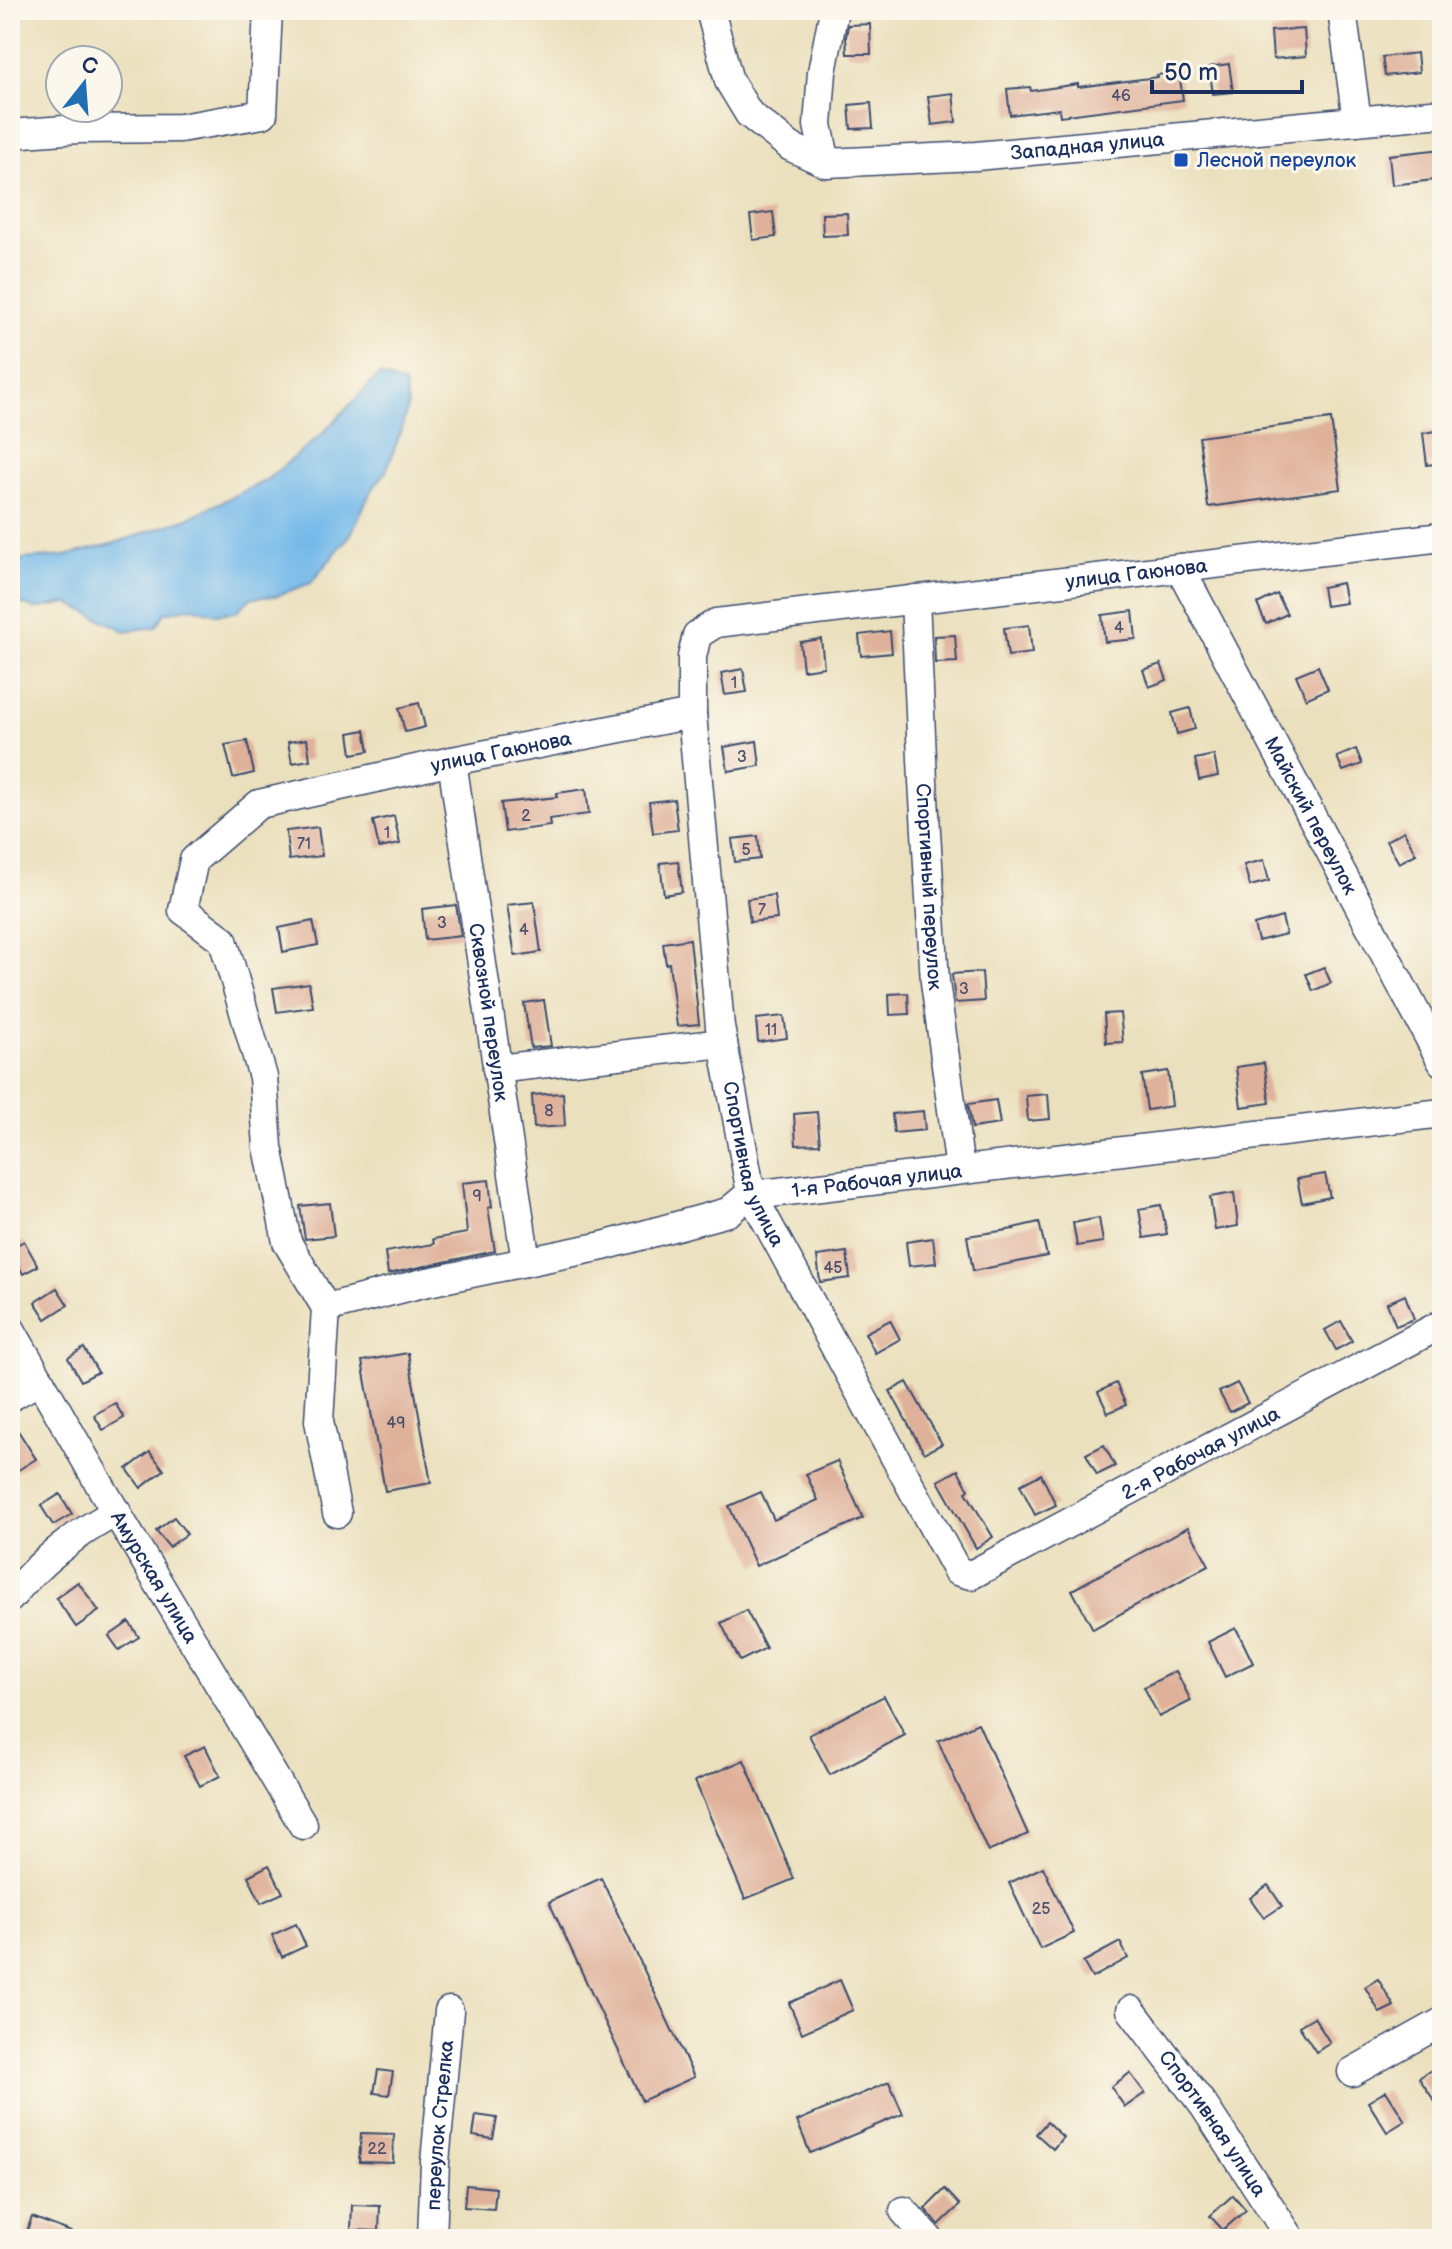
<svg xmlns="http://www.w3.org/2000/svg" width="1452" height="2249" font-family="'Balsamiq Sans',sans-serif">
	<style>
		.water { fill: #72b8e9; stroke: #4674a4; stroke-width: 2 }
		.building { fill: #dfb19a }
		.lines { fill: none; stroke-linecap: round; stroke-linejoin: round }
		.minor-casing { stroke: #3a4a6c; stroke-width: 31 }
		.minor { stroke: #fff; stroke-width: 28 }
		.transit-dot { fill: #1a4fb4; stroke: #fbf7ec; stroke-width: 3 }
		.labels { text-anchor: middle; stroke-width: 6; stroke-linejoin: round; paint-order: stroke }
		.number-label { font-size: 16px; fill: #4c506d }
		.street-label { font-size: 20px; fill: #1b2f5e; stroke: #fbf7ec }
		.transit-label { font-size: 20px; fill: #164399; stroke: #fbf7ec; text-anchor: start }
	</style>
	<rect width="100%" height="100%" fill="#fbf7ec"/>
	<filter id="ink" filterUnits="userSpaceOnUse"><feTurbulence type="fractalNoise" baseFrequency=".0125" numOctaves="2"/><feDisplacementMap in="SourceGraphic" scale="16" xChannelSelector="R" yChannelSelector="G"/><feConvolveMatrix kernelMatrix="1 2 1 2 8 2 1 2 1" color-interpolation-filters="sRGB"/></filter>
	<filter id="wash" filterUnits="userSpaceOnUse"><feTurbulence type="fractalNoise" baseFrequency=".006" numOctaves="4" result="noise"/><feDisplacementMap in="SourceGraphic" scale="32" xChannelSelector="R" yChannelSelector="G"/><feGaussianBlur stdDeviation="1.8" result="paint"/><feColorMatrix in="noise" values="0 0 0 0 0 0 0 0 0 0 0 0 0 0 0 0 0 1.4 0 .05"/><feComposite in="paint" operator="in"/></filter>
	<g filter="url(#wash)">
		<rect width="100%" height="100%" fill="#ebe0bd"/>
		<path class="water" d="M379,375L404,384L408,405L400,434L386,471L370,493L351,534L311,583L276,596L251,598L236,612L216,614L193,607L165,613L156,627L125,631L68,603L35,609L10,599V562L22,559L65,556L115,543L188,518L265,481L320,436Z"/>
		<g id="blocks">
			<g class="building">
				<path d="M870,24L871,54H847L846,37L848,25Z"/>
				<path d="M1304,29L1306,56L1273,59L1271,31Z"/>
				<path d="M1417,53L1419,72L1385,76L1382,57Z"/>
				<path d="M1229,64L1233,92L1213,94L1209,67Z"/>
				<path d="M1179,72L1183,100L1060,116L1059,109L1010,115L1007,89L1030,87L1031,91L1078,84V87L1158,77L1157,75Z"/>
				<path d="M953,93L956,122L932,125L928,96Z"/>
				<path d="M871,103L873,128L851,129L849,105Z"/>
				<path d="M1442,149V179L1392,185L1389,155Z"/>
				<path d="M773,212L776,237L753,240L750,215Z"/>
				<path d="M847,213L848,235L823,236L822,214Z"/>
				<path d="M1331,419L1341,489L1208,507L1199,437Z"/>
				<path d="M1442,430V463L1427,465L1423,433Z"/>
				<path d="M1342,583L1346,603L1325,606L1322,587Z"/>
				<path d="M1277,594L1287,614L1266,624L1257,604Z"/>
				<path d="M1133,611L1136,639L1105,642L1102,615Z"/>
				<path d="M1029,625L1032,653L1008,656L1004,628Z"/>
				<path d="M890,631L892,653L861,656L859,635Z"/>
				<path d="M955,635L957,662L935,663L934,636Z"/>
				<path d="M821,639L824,667L803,670L800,642Z"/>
				<path d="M1161,664L1167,680L1149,687L1143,670Z"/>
				<path d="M1318,666L1328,689L1306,699L1296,675Z"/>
				<path d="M743,669L747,692L725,695L721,673Z"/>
				<path d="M419,703L425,727L405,732L399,708Z"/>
				<path d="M1190,708L1195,729L1177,734L1172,713Z"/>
				<path d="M365,730L369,751L352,754L349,733Z"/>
				<path d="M307,739L310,760L292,763L288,742Z"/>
				<path d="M247,741L254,773L233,778L225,745Z"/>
				<path d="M757,741L760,766L728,771L724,747Z"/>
				<path d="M1356,749L1362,764L1343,771L1337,757Z"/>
				<path d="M1214,755L1218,776L1199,780L1195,759Z"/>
				<path d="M586,789L589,814L549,819L550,826L505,832L501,803L557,797V793Z"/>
				<path d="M674,799L678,830L653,833L649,802Z"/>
				<path d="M394,816L400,844L379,848L373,821Z"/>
				<path d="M318,827L322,856L289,860L286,831Z"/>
				<path d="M1404,831L1416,854L1399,863L1386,841Z"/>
				<path d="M758,836L760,859L735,862L732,839Z"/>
				<path d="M1264,860L1269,881L1250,886L1244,865Z"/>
				<path d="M678,861L682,892L664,895L660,863Z"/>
				<path d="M774,895L777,919L750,922L747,899Z"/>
				<path d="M534,902L541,952L515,956L507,905Z"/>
				<path d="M456,905L461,936L425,940L422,909Z"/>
				<path d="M1282,917L1286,934L1258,941L1254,925Z"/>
				<path d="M313,921L318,945L283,952L279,928Z"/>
				<path d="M690,939L699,1024L677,1026L669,963L666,964L663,943Z"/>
				<path d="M1324,967L1331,983L1313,991L1306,974Z"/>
				<path d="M982,972L984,1001L955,1003L952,974Z"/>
				<path d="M309,983L313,1007L277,1012L273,988Z"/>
				<path d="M908,993L909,1014L890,1015L889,994Z"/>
				<path d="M544,1000L551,1046L531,1048L524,1003Z"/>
				<path d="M1120,1013L1123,1042L1106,1043L1104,1014Z"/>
				<path d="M784,1016L787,1038L758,1042L756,1019Z"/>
				<path d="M1264,1063L1270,1103L1241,1107L1236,1067Z"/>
				<path d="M1168,1071L1172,1106L1147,1110L1142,1075Z"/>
				<path d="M563,1093L565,1126L534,1128L532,1095Z"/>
				<path d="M1048,1094L1050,1119L1028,1121L1026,1096Z"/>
				<path d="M996,1100L1000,1124L972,1128L968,1104Z"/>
				<path d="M923,1111L925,1130L894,1133L892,1114Z"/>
				<path d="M817,1112L820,1144L796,1145L794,1114Z"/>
				<path d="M1325,1174L1330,1197L1302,1203L1297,1179Z"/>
				<path d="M489,1180L492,1207L488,1208L495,1251L388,1274L385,1252L434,1244L433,1239L467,1233L462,1183Z"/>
				<path d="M1234,1193L1238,1226L1215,1230L1210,1197Z"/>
				<path d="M330,1203L334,1236L305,1239L300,1206Z"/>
				<path d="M1161,1205L1167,1234L1144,1238L1139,1209Z"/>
				<path d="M1099,1218L1103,1242L1077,1246L1073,1223Z"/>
				<path d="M1039,1222L1047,1256L973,1271L967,1236L1014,1229L1013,1228Z"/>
				<path d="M933,1238L936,1263L909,1266L906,1242Z"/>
				<path d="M24,1241L38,1266L23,1274L10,1249Z"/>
				<path d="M847,1252L850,1278L820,1282L817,1256Z"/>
				<path d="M57,1288L68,1305L46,1319L35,1302Z"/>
				<path d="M1405,1295L1414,1319L1396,1326L1387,1303Z"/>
				<path d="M890,1320L900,1339L875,1353L865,1333Z"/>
				<path d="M1341,1321L1352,1341L1336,1350L1325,1330Z"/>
				<path d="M84,1348L98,1372L81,1381L68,1358Z"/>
				<path d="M408,1353L431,1483L385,1491L362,1361Z"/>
				<path d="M907,1382L942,1444L924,1453L890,1391Z"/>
				<path d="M1116,1383L1126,1405L1108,1413L1098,1392Z"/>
				<path d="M1237,1383L1248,1403L1230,1412L1219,1392Z"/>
				<path d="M115,1403L124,1418L103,1430L94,1415Z"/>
				<path d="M10,1418L36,1459L10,1475Z"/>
				<path d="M1104,1445L1115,1466L1097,1475L1086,1454Z"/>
				<path d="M150,1452L164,1470L141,1488L127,1469Z"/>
				<path d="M837,1461L863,1518L756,1566L729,1506L761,1492L774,1520L818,1500L806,1474Z"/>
				<path d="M958,1470L969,1490L966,1492L993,1537L976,1548L938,1481Z"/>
				<path d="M1041,1474L1056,1505L1035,1515L1020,1485Z"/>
				<path d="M60,1494L72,1514L53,1525L41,1506Z"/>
				<path d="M174,1517L187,1534L169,1547L156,1531Z"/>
				<path d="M1188,1527L1209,1565L1093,1629L1072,1590Z"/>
				<path d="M78,1582L99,1611L76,1627L56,1598Z"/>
				<path d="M746,1610L766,1648L740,1661L721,1623Z"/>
				<path d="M129,1622L139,1637L119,1650L109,1636Z"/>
				<path d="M1236,1628L1253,1663L1225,1677L1208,1642Z"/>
				<path d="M1176,1671L1191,1701L1159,1717L1144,1687Z"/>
				<path d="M884,1696L905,1735L830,1775L809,1735Z"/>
				<path d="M978,1723L1028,1834L988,1852L938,1741Z"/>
				<path d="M205,1746L220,1776L200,1786L184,1756Z"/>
				<path d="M744,1760L794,1879L745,1899L695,1781Z"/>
				<path d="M269,1865L283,1893L261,1903L248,1876Z"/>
				<path d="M1043,1867L1074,1933L1040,1949L1009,1883Z"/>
				<path d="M601,1878L694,2077L642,2101L549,1902Z"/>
				<path d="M1268,1885L1282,1906L1264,1918L1250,1898Z"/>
				<path d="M296,1924L306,1946L282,1957L272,1935Z"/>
				<path d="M1120,1942L1128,1958L1092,1978L1083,1962Z"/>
				<path d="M1378,1979L1394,2006L1380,2013L1365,1987Z"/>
				<path d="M840,1980L853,2010L802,2033L789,2003Z"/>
				<path d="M1314,2017L1330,2043L1316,2052L1299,2026Z"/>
				<path d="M1434,2068L1442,2079V2112L1419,2078Z"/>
				<path d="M378,2070L393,2072L389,2095L374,2093Z"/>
				<path d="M1130,2073L1145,2093L1125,2107L1111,2087Z"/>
				<path d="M889,2082L903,2114L810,2153L797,2121Z"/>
				<path d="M1386,2091L1405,2121L1387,2132L1368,2102Z"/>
				<path d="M476,2115L497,2118L493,2139L473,2136Z"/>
				<path d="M1047,2122L1063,2137L1053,2149L1036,2134Z"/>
				<path d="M361,2133L394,2134L393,2163L359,2162Z"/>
				<path d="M466,2185L496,2188L494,2209L464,2207Z"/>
				<path d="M945,2189L960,2205L939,2225L925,2209Z"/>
				<path d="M1233,2195L1246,2210L1223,2230L1210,2216Z"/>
				<path d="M352,2205L380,2206L379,2231L351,2230Z"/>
				<path d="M32,2217L87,2238V2239H24Z"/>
			</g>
		</g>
	</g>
	<g filter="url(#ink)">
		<use href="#blocks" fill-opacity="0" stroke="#3a4a6c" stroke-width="2"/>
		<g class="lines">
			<defs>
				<g id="minor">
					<path id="s1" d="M710,10L729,81L749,114L791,147L826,163L976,156L1442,113"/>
					<path d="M1342,10L1357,121"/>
					<path d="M10,134L78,129L180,128L263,114L268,10"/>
					<path d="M826,163L818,125L822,72L834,10"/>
					<path id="s2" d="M1180,568L1442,1062"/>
					<path id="s3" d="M915,599L923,781L935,982L960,1170"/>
					<path id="s4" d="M692,714L720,1027L751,1193L957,1571L971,1575L1442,1324"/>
					<path id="s5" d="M452,761L526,1262"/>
					<path d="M497,1069L723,1043"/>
					<path id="s6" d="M326,1308L423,1283L603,1246L728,1212L751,1193L762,1194L1442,1113"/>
					<path id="s7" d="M10,1328L104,1492L303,1825"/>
					<path d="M10,1397L40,1380"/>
					<path id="s8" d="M337,1513L319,1421L326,1308L287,1242L268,1147L263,1077L223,940L183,910L194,860L259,804L452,761L692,714V657L697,635L716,623L1442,537"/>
					<path d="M10,1598C38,1563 77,1532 117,1512"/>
					<path id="s9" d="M1131,2010L1204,2106L1291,2239"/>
					<path d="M1352,2072L1442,2022"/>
					<path d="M904,2211L929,2239"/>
					<path id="s10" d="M432,2239L435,2162L449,2011"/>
				</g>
			</defs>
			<use href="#minor" class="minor-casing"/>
			<use href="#minor" class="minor"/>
		</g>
	</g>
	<rect class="transit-dot" x="1173" y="152" width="16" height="16" rx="4"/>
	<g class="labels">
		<g class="number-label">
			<text x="1121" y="101">46</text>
			<text x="1119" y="633">4</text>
			<text x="734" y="688">1</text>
			<text x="742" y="762">3</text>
			<text x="526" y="821">2</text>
			<text x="387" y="838">1</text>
			<text x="304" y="849">71</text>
			<text x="746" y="855">5</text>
			<text x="762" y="915">7</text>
			<text x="442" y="928">3</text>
			<text x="524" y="935">4</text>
			<text x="964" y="994">3</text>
			<text x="771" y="1035">11</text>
			<text x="549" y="1116">8</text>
			<text x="477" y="1201">9</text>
			<text x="833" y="1273">45</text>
			<text x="396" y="1428">49</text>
			<text x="1041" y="1914">25</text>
			<text x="377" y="2154">22</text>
		</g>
		<g class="street-label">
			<text dy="7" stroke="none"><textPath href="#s1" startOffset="466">Западная улица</textPath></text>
			<text dy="7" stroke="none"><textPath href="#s8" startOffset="1748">улица Гаюнова</textPath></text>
			<text dy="7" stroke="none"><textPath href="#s8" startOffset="1028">улица Гаюнова</textPath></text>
			<text dy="7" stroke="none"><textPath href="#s2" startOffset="280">Майский переулок</textPath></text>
			<text dy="7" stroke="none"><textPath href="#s3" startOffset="288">Спортивный переулок</textPath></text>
			<text dy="7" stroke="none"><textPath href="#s5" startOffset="254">Сквозной переулок</textPath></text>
			<text dy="7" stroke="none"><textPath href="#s4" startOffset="456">Спортивная улица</textPath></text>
			<text dy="7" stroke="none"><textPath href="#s6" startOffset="570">1-я Рабочая улица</textPath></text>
			<text dy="7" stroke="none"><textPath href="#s4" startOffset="1188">2-я Рабочая улица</textPath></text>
			<text dy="7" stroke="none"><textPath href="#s7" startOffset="288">Амурская улица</textPath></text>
			<text dy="7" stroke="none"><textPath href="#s9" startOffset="140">Спортивная улица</textPath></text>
			<text dy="7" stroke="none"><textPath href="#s10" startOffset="114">переулок Стрелка</textPath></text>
		</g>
		<g class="transit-label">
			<text x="1197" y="167">Лесной переулок</text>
		</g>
	</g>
	<rect width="1452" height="2249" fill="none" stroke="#fbf7ec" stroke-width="40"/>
	<g transform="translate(84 84) rotate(17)"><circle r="38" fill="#fbf7ec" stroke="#a1a7b3" stroke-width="2"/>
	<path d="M0-6L14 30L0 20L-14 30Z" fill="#1f6fb2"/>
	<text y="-12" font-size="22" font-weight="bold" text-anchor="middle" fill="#1b2f5e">С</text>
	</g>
	<path d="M1152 80v12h150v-12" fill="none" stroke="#1b2f5e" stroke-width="4"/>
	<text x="1164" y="80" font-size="24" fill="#1b2f5e" stroke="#fbf7ec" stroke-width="6" paint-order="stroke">50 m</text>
</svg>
